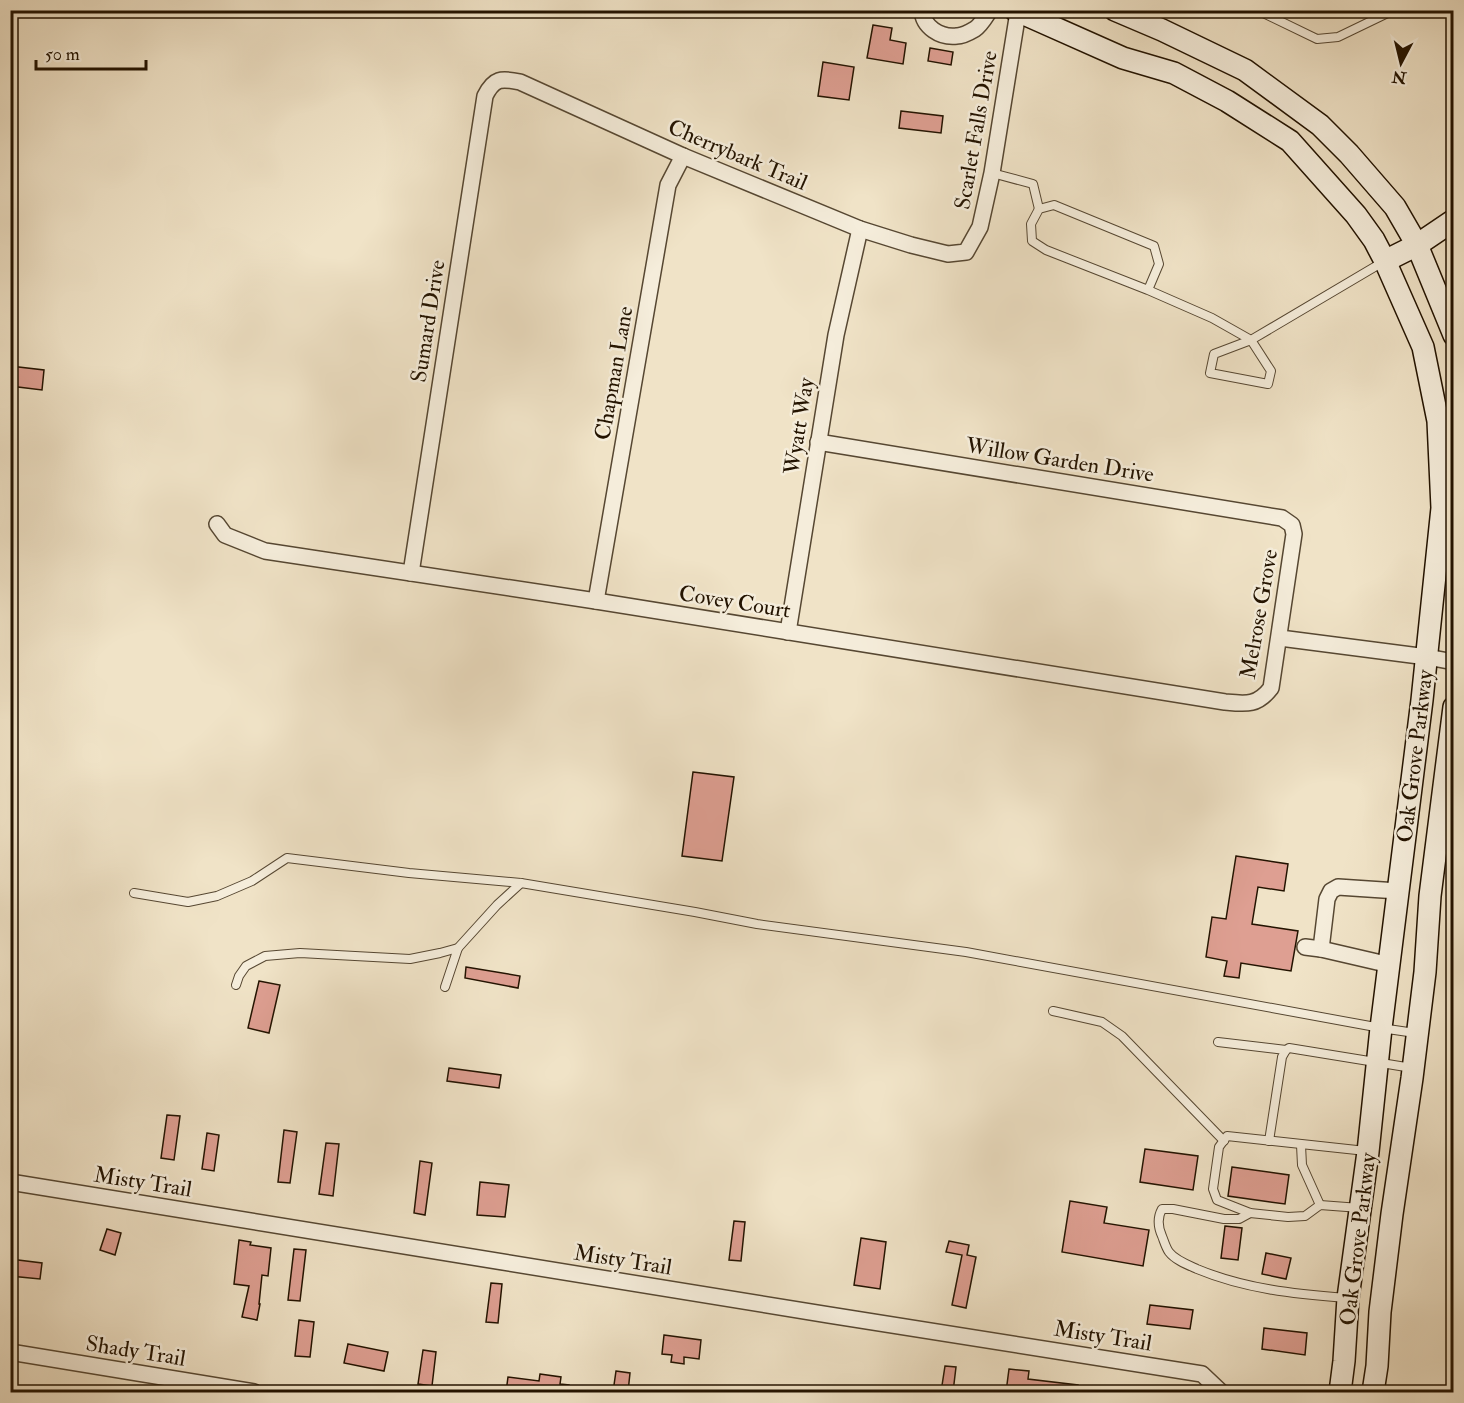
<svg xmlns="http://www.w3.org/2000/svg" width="1464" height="1403" font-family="'IM FELL Double Pica',serif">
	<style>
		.building { fill: #de9f92; stroke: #231300; stroke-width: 1.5 }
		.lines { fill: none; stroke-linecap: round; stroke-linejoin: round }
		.lane-casing { stroke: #564732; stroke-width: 10 }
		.street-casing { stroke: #564732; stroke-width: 18 }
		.secondary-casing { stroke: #231300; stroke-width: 24 }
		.lane { stroke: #f5eddb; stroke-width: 8 }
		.street { stroke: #f5eddb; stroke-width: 15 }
		.secondary { stroke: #f5eddb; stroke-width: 21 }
		.labels { text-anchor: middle; stroke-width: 5; stroke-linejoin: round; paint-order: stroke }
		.street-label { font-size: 22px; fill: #231300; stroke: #f5eddb }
	</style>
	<rect width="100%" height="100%" fill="#f0e3c7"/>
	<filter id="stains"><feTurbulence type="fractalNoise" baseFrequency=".00333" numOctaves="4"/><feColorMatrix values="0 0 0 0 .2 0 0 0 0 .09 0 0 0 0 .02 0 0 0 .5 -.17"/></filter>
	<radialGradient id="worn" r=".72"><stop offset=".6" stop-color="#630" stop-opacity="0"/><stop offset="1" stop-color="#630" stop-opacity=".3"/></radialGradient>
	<g class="building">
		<path d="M873,25L892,28L890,40L906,43L903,64L867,58Z"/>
		<path d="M930,48L953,52L951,65L928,61Z"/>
		<path d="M823,62L854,67L849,100L818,96Z"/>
		<path d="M901,111L943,116L941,133L899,128Z"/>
		<path d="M10,366L44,370L42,390L10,386Z"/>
		<path d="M693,772L734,777L722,861L682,856Z"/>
		<path d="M1236,856L1288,864L1284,891L1258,887L1252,924L1298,931L1291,971L1241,963L1239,978L1224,976L1227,961L1206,957L1212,917L1226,919Z"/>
		<path d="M466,967L520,976L518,988L465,978Z"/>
		<path d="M259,981L280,985L269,1033L248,1028Z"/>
		<path d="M449,1068L501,1075L499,1088L447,1081Z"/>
		<path d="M167,1115L180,1116L174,1160L161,1158Z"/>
		<path d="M284,1130L297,1132L290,1183L278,1182Z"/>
		<path d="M207,1133L219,1135L214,1171L202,1169Z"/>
		<path d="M326,1143L339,1144L333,1196L319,1194Z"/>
		<path d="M1145,1149L1198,1156L1193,1190L1140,1182Z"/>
		<path d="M420,1161L432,1163L425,1215L414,1213Z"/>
		<path d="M1232,1167L1289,1175L1285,1204L1228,1196Z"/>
		<path d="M480,1182L509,1185L505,1217L477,1215Z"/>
		<path d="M1070,1201L1107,1207L1104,1223L1149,1230L1143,1266L1062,1252Z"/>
		<path d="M734,1221L745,1222L741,1261L729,1260Z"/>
		<path d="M1225,1226L1242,1228L1238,1260L1221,1258Z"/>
		<path d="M107,1229L121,1233L115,1255L100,1250Z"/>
		<path d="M861,1238L886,1242L880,1289L854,1285Z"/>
		<path d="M239,1240L251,1242L250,1245L271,1248L268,1276L262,1275L259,1304H260L257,1320L242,1317L249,1286L234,1284Z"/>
		<path d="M949,1241L969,1245L967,1255L976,1257L966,1308L952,1305L962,1255L946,1252Z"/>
		<path d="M294,1249L306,1250L300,1301L288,1300Z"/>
		<path d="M1266,1253L1291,1258L1286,1279L1262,1274Z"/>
		<path d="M10,1259L42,1263L40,1279L10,1276Z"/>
		<path d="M491,1283L502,1284L498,1323L486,1322Z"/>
		<path d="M1150,1305L1193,1310L1190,1329L1147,1324Z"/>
		<path d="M299,1320L314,1322L310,1357L295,1356Z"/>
		<path d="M1264,1328L1307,1333L1305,1355L1262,1349Z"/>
		<path d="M664,1335L701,1340L699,1359L684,1357V1364L671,1362L672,1355L662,1354Z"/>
		<path d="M348,1344L388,1352L384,1371L344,1363Z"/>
		<path d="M423,1350L436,1352L432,1386L418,1384Z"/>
		<path d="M945,1366L956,1367L953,1392H941Z"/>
		<path d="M1009,1369L1029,1371L1028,1379L1078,1385V1392H1006Z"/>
		<path d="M616,1371L630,1373L628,1392H613Z"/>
		<path d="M540,1374L561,1377L560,1384L569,1385V1392H506L508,1377L539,1381Z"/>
	</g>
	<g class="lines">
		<defs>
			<g id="lane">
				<path d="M1257,10L1317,39L1338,37L1394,10"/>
				<path d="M992,173L1033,184L1039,209"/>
				<path d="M1148,290L1159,264L1154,246L1054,205L1039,209L1031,224L1032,241L1046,250L1148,290L1212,318L1251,340L1383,262"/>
				<path d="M1251,340L1271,371L1268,384L1210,373L1214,354Z"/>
				<path d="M134,893L188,902L217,896L252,881L287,858L409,873L521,883L695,912L757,924L966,952L1381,1028L1415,1033"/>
				<path d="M236,985L239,976L246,966L265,956L300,953L410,959L440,953L458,948L497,905L521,883"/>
				<path d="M445,987L458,948"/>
				<path d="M1053,1011L1102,1022L1122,1036L1224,1141"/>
				<path d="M1218,1042L1286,1050"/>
				<path d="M1269,1141L1282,1057L1286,1050L1289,1048L1412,1068"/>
				<path d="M1301,1145L1302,1165L1320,1205"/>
				<path d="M1360,1208L1320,1205L1305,1216L1288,1217L1250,1213L1217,1200L1213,1189L1219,1147L1227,1136L1366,1151"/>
				<path d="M1250,1213L1239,1219H1224L1173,1209H1162C1157,1218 1158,1227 1162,1236C1164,1241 1166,1248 1169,1252C1175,1260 1188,1265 1197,1269C1245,1289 1295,1294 1346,1298"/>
			</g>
			<g id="street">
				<path d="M922,10C923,27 940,38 957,36C962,36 970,32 975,29C981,25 986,16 990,10"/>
				<path d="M217,524L225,535L265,551L596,601L1225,702C1246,704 1257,706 1271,688L1294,534L1292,525L1282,518L818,442"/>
				<path d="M411,573L485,96C494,78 501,78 520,82L683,156L860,229L911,245L948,254L966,252L980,227L992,173L1018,12"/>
				<path d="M596,601L668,185L683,156"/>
				<path d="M788,632L836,335L860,229"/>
				<path d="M1280,638L1427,657L1454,662"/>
				<path d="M1305,947L1321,949L1390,965"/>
				<path d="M1321,949L1327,899L1331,891L1338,887L1398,891"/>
				<path d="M10,1182L829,1315L1202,1374L1221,1392"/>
				<path d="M10,1352L254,1392"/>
			</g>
			<g id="secondary">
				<path d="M1015,10L1123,58L1174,73L1227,101L1290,141L1356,215L1374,240L1385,261L1423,347L1438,421L1442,508L1422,700L1381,1028L1368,1152L1348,1298L1344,1361L1340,1392"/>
				<path d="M1115,10L1162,30L1245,70L1320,125L1349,154L1395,207L1417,245L1454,335"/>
				<path d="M1385,261L1417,245L1454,220"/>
				<path d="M1373,1392L1377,1366L1380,1312L1392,1214L1412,1078L1425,972L1430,896L1454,707"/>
			</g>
		</defs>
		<use href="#lane" class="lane-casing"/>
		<use href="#street" class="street-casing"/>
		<use href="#secondary" class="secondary-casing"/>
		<use href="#lane" class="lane"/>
		<use href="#street" class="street"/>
		<use href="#secondary" class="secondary"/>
	</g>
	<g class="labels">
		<g class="street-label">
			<text transform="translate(975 130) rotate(-80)" y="8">Scarlet Falls Drive</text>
			<text transform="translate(738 154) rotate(23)" y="8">Cherrybark Trail</text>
			<text transform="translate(427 321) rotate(-81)" y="8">Sumard Drive</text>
			<text transform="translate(613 373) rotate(-80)" y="8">Chapman Lane</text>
			<text transform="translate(798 426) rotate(-81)" y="8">Wyatt Way</text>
			<text transform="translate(1060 459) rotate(9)" y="8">Willow Garden Drive</text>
			<text transform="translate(735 601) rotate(9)" y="8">Covey Court</text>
			<text transform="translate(1258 614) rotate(-80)" y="8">Melrose Grove</text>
			<text transform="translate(1414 756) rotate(-83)" y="8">Oak Grove Parkway</text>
			<text transform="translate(143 1181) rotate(9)" y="8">Misty Trail</text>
			<text transform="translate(1357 1239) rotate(-83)" y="8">Oak Grove Parkway</text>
			<text transform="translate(623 1259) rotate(9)" y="8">Misty Trail</text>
			<text transform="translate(1103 1335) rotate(9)" y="8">Misty Trail</text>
			<text transform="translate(136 1350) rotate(9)" y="8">Shady Trail</text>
		</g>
	</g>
	<rect width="1464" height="1403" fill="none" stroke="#f0e3c7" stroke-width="36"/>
	<rect x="12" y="12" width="1440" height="1379" fill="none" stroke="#231300" stroke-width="3"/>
	<rect x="18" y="18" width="1428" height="1367" fill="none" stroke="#231300" stroke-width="1.5"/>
	<g transform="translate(1401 63) rotate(187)" stroke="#f5eddb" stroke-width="4.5" paint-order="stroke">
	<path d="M0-4.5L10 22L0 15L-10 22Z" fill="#231300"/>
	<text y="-9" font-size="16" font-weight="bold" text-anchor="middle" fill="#231300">N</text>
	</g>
	<path d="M36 60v9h110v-9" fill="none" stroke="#231300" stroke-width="3"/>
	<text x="45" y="60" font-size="18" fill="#231300" stroke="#f5eddb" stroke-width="4.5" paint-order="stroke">50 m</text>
	<rect width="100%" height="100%" filter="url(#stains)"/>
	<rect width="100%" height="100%" fill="url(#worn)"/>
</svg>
